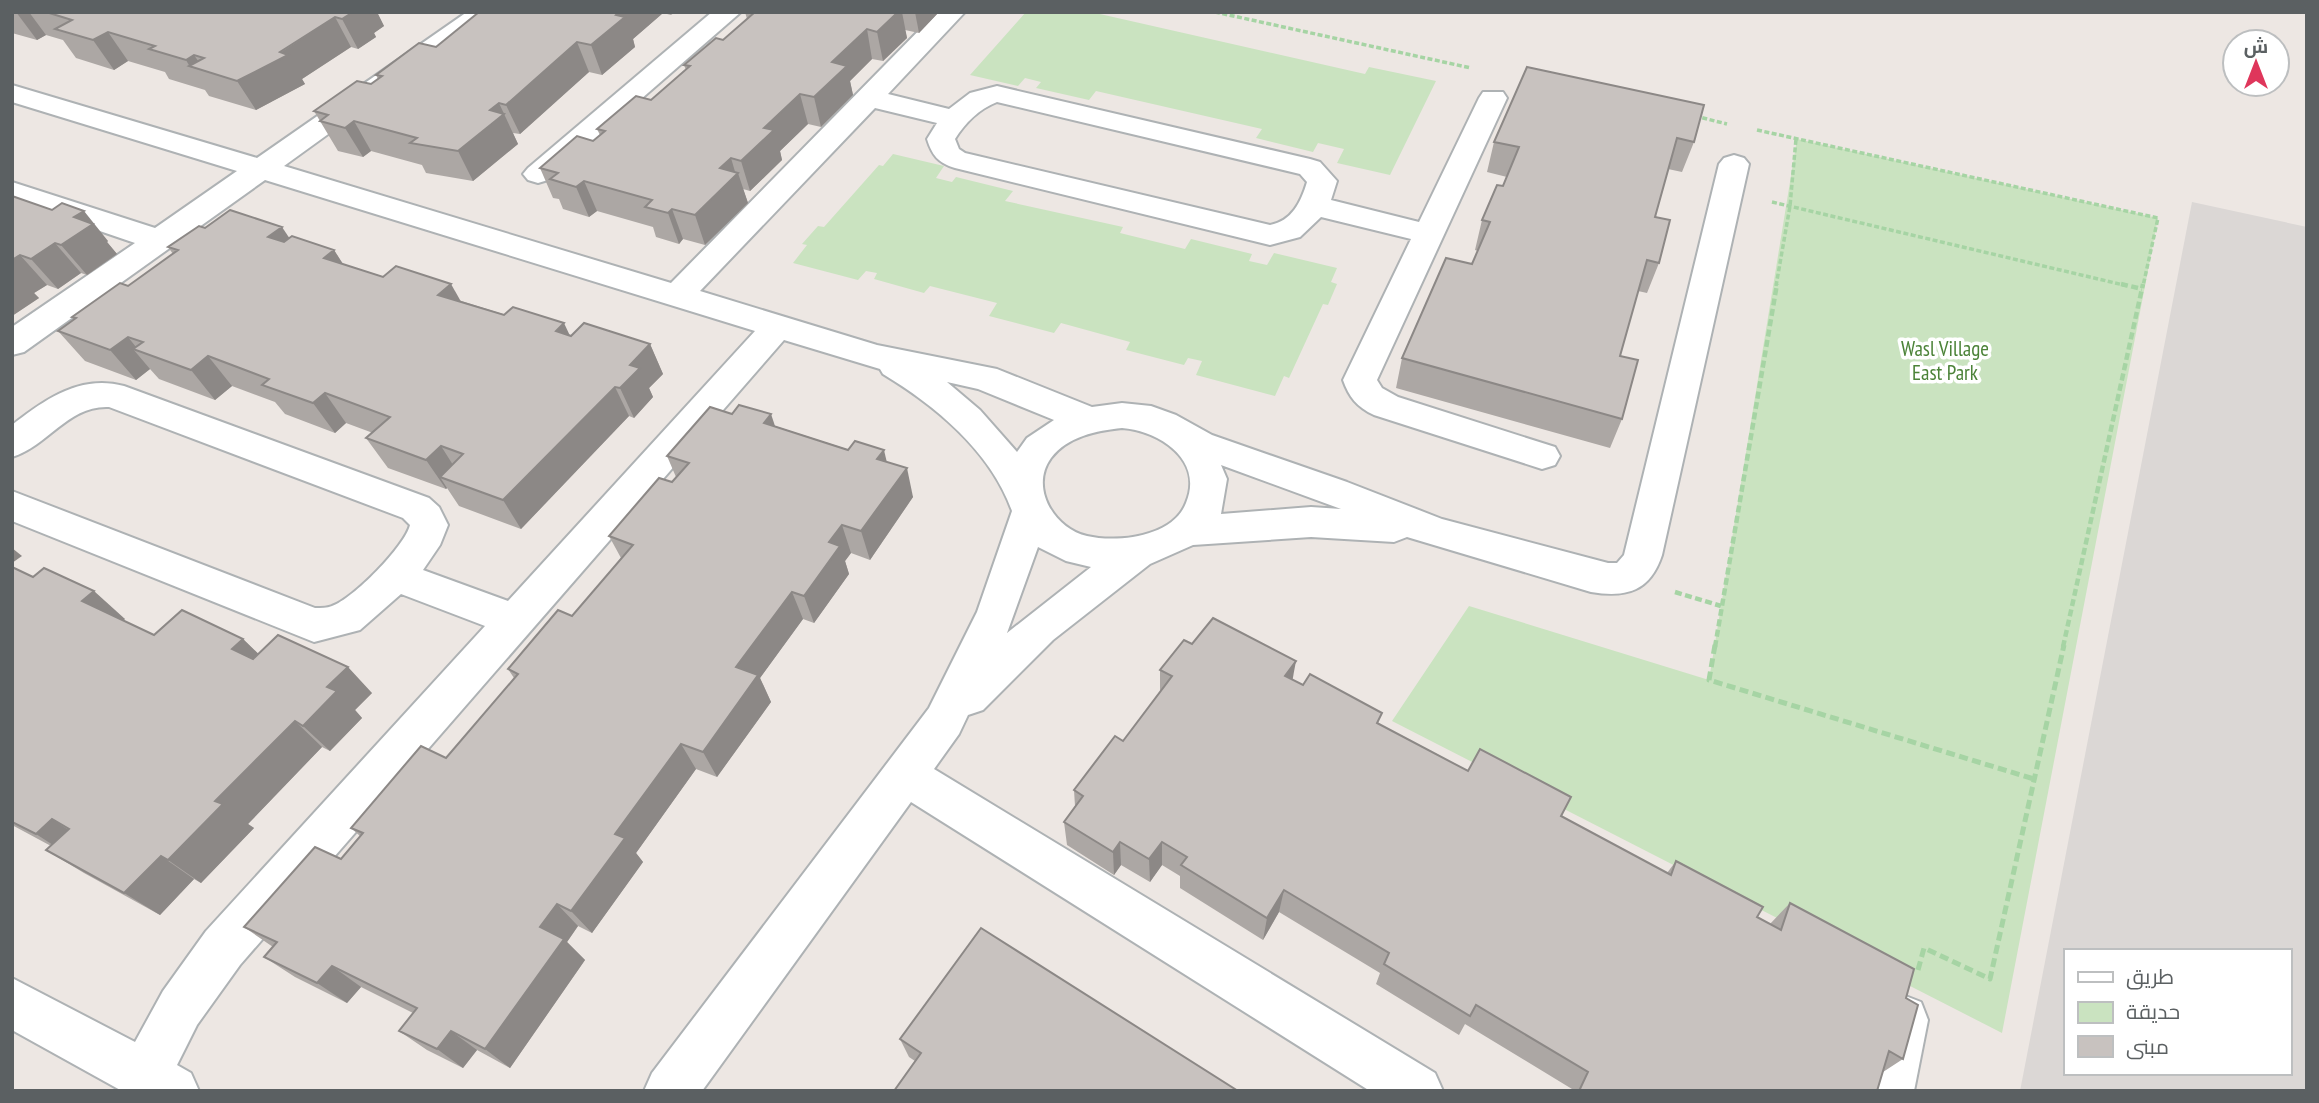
<svg xmlns="http://www.w3.org/2000/svg" width="2319" height="1103" font-family="'PT Sans Narrow',Cairo,sans-serif">
	<style>
		.industrial { fill: #dbd7d5; fill-rule: evenodd }
		.green { fill: #cae3c0 }
		.lines { fill: none; stroke-linecap: round; stroke-linejoin: round }
		.minor-casing { stroke: #aeb2b4; stroke-width: 4 }
		.path-far2 { stroke: #a6d4a4; stroke-width: 3.5; stroke-dasharray: 5 2.5; stroke-linecap: butt }
		.path-far1 { stroke: #a6d4a4; stroke-width: 4.5; stroke-dasharray: 7 3.5; stroke-linecap: butt }
		.path { stroke: #a6d4a4; stroke-width: 5; stroke-dasharray: 9 4.5; stroke-linecap: butt }
		.minor { fill: #fff; fill-rule: evenodd }
		.wall { fill: #aca7a4 }
		.shaded-wall { fill: #8c8886 }
		.building { fill: #c8c2bf; stroke: #8c8886; stroke-width: 2 }
		.labels { text-anchor: middle; stroke-width: 7; stroke-linejoin: round; paint-order: stroke }
		.park-label { font-size: 21px; fill: #4c8339; stroke: #fff }
	</style>
	<rect width="100%" height="100%" fill="#ede7e3"/>
	<path class="industrial" d="M2192,202L2307,227V1091H2020ZM2065,951H2289V1073H2065Z"/>
	<g class="green">
		<path d="M1026,12H1091L1365,74L1369,67L1436,81L1390,175L1337,163L1344,149L1318,143L1313,152L1256,138L1262,129L1096,91L1089,100L1036,88L1041,82L1025,78L1018,86L970,75Z"/>
		<path d="M1797,139L2158,218L2002,1033L1392,721L1469,606L1709,680Z"/>
		<path d="M893,154L944,166L936,178L952,182L956,177L1013,191L1005,201L1123,227L1120,233L1185,249L1191,239L1252,254L1249,261L1267,265L1274,253L1337,268L1331,282L1337,284L1328,305L1323,304L1289,378L1284,376L1275,396L1196,375L1202,361L1188,358L1184,365L1126,350L1130,342L1061,323L1054,333L989,316L997,303L930,286L924,293L874,279L877,273L866,271L858,280L793,263L807,245L802,244L818,226L824,227L879,165L883,166Z"/>
	</g>
	<g class="lines">
		<defs>
			<g id="minor">
				<path d="M467,12H497L284,166L671,283L937,12H965L888,94L949,109L970,93L997,86L1310,159L1320,162L1337,181L1331,200L1419,222L1479,98L1483,92H1503L1507,98L1377,380L1382,388L1398,397L1555,447L1560,456L1555,465L1542,469L1374,415C1357,407 1349,397 1343,380L1411,239L1321,217L1300,237L1270,245L955,168C938,163 932,155 927,139L937,123L875,108L700,291L877,345L997,369L1092,407L1122,403L1151,406L1176,415L1212,435L1347,482L1442,519L1608,563H1617L1624,555L1719,164L1724,158L1734,155L1744,158L1749,164L1662,555C1650,591 1627,598 1591,592L1407,537L1394,542L1311,537L1193,545L1150,564L1053,640L983,710L968,715L959,734L934,769L1435,1073L1443,1091H1370L911,802L702,1091H644L652,1073L929,708L977,612L1012,511C991,452 936,406 883,374L880,369L784,340L240,965L197,1025L177,1065L191,1073L199,1091H122L12,1030V978L135,1042L163,991L206,931L485,626L401,594L360,630L314,642L12,521V491L315,608C321,608 327,608 332,606C353,599 405,546 410,525L403,518L109,407C68,405 48,446 12,457V425C45,399 81,374 124,386L429,498L439,507L448,525L440,545L423,570L508,601L755,331L265,180L24,352L12,355V327L135,243L12,201V182L155,228L237,171L12,102V85L257,158ZM997,102L1300,174L1307,182C1301,202 1292,221 1270,225L965,153L959,149L955,139C965,123 979,109 997,102ZM947,382L978,389L1054,420L1027,438L1017,452L980,410ZM1122,428C1160,431 1204,460 1186,503C1173,537 1117,543 1087,536C1055,529 1029,488 1051,458C1068,436 1096,431 1122,428ZM1221,465L1341,509L1311,507L1221,514L1227,479ZM1038,547L1066,561L1091,567L1007,633Z"/>
				<path d="M712,12H741L548,180L538,183L528,180L523,174L528,168Z"/>
				<path d="M1903,995L1921,1002L1928,1020L1914,1091H1862L1878,1020L1885,1002Z"/>
			</g>
		</defs>
		<use href="#minor" class="minor-casing"/>
		<g class="path-far2">
			<path d="M1215,12L1471,68"/>
			<path d="M1695,116L1727,124"/>
			<path d="M1757,130L2158,218L2143,286"/>
			<path d="M1772,202L2128,286"/>
			<path d="M1776,286L1790,206L1796,139"/>
		</g>
		<g class="path-far1">
			<path d="M2121,284L2142,289"/>
			<path d="M1675,592L1721,606"/>
			<path d="M1715,647L1777,284"/>
			<path d="M2063,647L2143,284"/>
		</g>
		<g class="path">
			<path d="M1715,645L1709,680L2034,779"/>
			<path d="M1918,970L1924,948L1990,979L2064,645"/>
		</g>
		<use href="#minor" class="minor"/>
	</g>
	<g class="wall">
		<path d="M12,12H377L384,26L374,33L376,37L358,49L351,47L302,79L305,84L256,110L209,96L205,90L169,79L165,72L128,61L114,70L76,58L63,40L46,35L37,40L12,33Z"/>
		<path d="M479,12H675L671,15L663,13L633,39L635,47L602,75L589,72L520,134L513,133L518,144L473,181L426,173L422,165L371,151L363,157L338,151L314,111L371,84L378,79L376,75L436,47Z"/>
		<path d="M745,12H939L919,33L905,30L907,38L883,61L872,59L850,81L853,95L821,127L808,124L780,151L782,160L750,191L743,189L748,203L705,245L683,239L679,244L656,237L653,227L597,211L589,217L563,209L559,199L553,198L540,168L593,141L600,135L597,129L651,100L686,70L684,65L723,40L747,19Z"/>
		<path d="M1527,67L1694,142L1682,172L1668,169L1655,217L1659,263L1647,293L1638,291L1620,356L1622,419L1610,448L1396,388L1402,358L1472,264L1478,251L1475,250L1482,220L1503,186L1507,177L1487,172L1494,142Z"/>
		<path d="M12,195L14,196L108,241L107,242L117,254L87,275L81,273L58,289L47,285L34,293L39,298L12,316Z"/>
		<path d="M205,228L290,238L334,250L343,264L570,335L650,344L663,374L649,388L653,397L634,418L629,416L521,529L459,506L447,488L446,489L388,468L366,438L373,433L346,423L335,433L285,414L275,402L232,386L215,400L159,379L150,369L136,380L85,361L58,331L74,320L72,317L128,286L173,254L168,247Z"/>
		<path d="M775,426L887,462L913,497L870,560L851,553L845,561L849,574L814,623L803,619L760,678L771,702L717,777L696,769L636,853L643,862L592,933L578,926L567,942L585,960L510,1068L477,1050L463,1068L427,1050L399,1031L413,1013L361,987L347,1003L295,977L264,957L273,947L244,927L341,859L360,836L351,828L446,758L514,678L508,669L572,616L621,558L609,536L672,482L676,477L667,456Z"/>
		<path d="M12,567L125,619L123,620L154,635L243,639L258,654L372,693L355,710L362,718L330,751L322,747L248,824L254,828L201,883L194,879L160,915L84,873L46,850L51,846L12,825Z"/>
		<path d="M1192,644L1293,680L1468,771L1561,816L1667,873L1676,861L1757,917L1770,924L1790,903L1906,998L1903,1059L1883,1072L1877,1091H1572V1089L1465,1024L1459,1035L1376,984L1380,973L1279,912L1263,940L1180,888V876L1162,865L1150,882L1121,865L1114,875L1067,845L1064,822L1075,806L1074,790L1123,741L1160,693V670Z"/>
		<path d="M900,1039L1238,1091L915,1061L909,1057Z"/>
	</g>
	<g class="shaded-wall">
		<path d="M16,12H29L46,35L37,40Z"/>
		<path d="M353,12H377L384,26L374,33L376,37L358,49L342,19Z"/>
		<path d="M619,12H663V13L633,39L635,47L602,75L591,45Z"/>
		<path d="M894,12H902L907,38L883,61L877,32Z"/>
		<path d="M915,12H939L919,33Z"/>
		<path d="M335,17L351,47L302,79L305,84L256,110L237,81Z"/>
		<path d="M867,29L872,59L850,81L853,95L821,127L814,97L832,62Z"/>
		<path d="M108,32L128,61L114,70L93,40Z"/>
		<path d="M577,42L589,72L520,134L506,105Z"/>
		<path d="M194,55L205,71L190,67L186,60Z"/>
		<path d="M800,94L808,124L780,151L782,160L750,191L741,161L764,128Z"/>
		<path d="M499,103L518,144L473,181L458,151L490,110Z"/>
		<path d="M354,121L371,151L363,157L345,128Z"/>
		<path d="M731,158L736,175L738,173L748,203L705,245L695,215L720,168Z"/>
		<path d="M584,181L597,211L589,217L576,187Z"/>
		<path d="M672,209L683,239L679,244L668,213Z"/>
		<path d="M84,211L108,241L107,242L117,254L87,275L61,245L74,217Z"/>
		<path d="M282,227L302,257L268,237Z"/>
		<path d="M55,243L81,273L58,289L31,259Z"/>
		<path d="M334,250L353,280L324,258Z"/>
		<path d="M20,255L47,285L34,293L39,298L12,316V260Z"/>
		<path d="M451,284L468,314L438,295Z"/>
		<path d="M564,323L578,353L556,331Z"/>
		<path d="M128,337L140,352L133,349L150,369L136,380L110,350Z"/>
		<path d="M650,344L663,374L649,388L653,397L634,418L620,388L630,365Z"/>
		<path d="M208,356L232,386L215,400L191,370Z"/>
		<path d="M615,387L629,416L521,529L503,500Z"/>
		<path d="M325,393L346,423L335,433L313,403Z"/>
		<path d="M771,414L781,444L764,423Z"/>
		<path d="M441,446L460,476L440,477L447,488L446,489L426,460Z"/>
		<path d="M884,450L891,480L877,459Z"/>
		<path d="M907,468L913,497L870,560L861,531Z"/>
		<path d="M842,525L851,553L845,561L849,574L814,623L804,596L829,542Z"/>
		<path d="M12,548L22,556L12,563Z"/>
		<path d="M94,591L125,619L114,629L82,601Z"/>
		<path d="M792,592L803,619L760,678L771,702L717,777L703,752L736,667Z"/>
		<path d="M243,639L271,666L232,649Z"/>
		<path d="M1296,661L1291,688L1285,676Z"/>
		<path d="M348,667L372,693L355,710L362,718L330,751L303,726L327,687Z"/>
		<path d="M295,721L322,747L248,824L254,828L201,883L168,860L215,801Z"/>
		<path d="M681,744L696,769L636,853L643,862L592,933L571,911L615,834Z"/>
		<path d="M52,819L88,843L73,858L36,834Z"/>
		<path d="M1120,842L1121,865L1114,875L1113,852Z"/>
		<path d="M1162,842V865L1150,882L1149,859Z"/>
		<path d="M161,856L194,879L160,915L124,893Z"/>
		<path d="M1284,890L1279,912L1263,940L1267,918Z"/>
		<path d="M557,904L578,926L567,942L585,960L510,1068L485,1049L540,927Z"/>
		<path d="M332,966L361,987L347,1003L317,983Z"/>
		<path d="M451,1031L477,1050L463,1068L437,1049Z"/>
	</g>
	<g class="building">
		<path d="M46,12H353L342,19L335,17L280,52L288,55L237,81L189,66L204,58L194,55L186,60L149,49L155,46L108,32L93,40L55,29L72,20Z"/>
		<path d="M479,12H619L616,15L625,17L591,45L577,42L506,105L499,103L490,110L504,114L458,151L410,143L417,138L354,121L345,128L320,121L328,115L314,111L357,81L371,84L382,76L376,75L419,43L436,47Z"/>
		<path d="M755,12H898L877,32L867,29L832,62L847,66L814,97L800,94L764,128L774,130L741,161L731,158L720,168L738,173L695,215L672,209L668,213L645,207L652,200L584,181L576,187L550,179L558,173L540,168L577,136L593,141L605,131L597,129L636,96L651,100L690,66L684,65L716,38L723,40Z"/>
		<path d="M1527,67L1704,105L1694,142L1677,138L1655,217L1670,220L1659,263L1647,260L1620,356L1638,360L1622,419L1402,358L1446,258L1472,264L1490,222L1482,220L1497,185L1503,186L1519,147L1494,142Z"/>
		<path d="M12,196L52,210L62,203L84,211L74,217L93,224L61,245L55,243L31,259L20,255L12,260Z"/>
		<path d="M230,210L282,227L268,237L284,242L292,236L334,250L324,258L383,277L396,266L451,284L438,295L504,315L513,307L564,323L556,331L571,336L584,323L650,344L630,365L640,368L620,388L615,387L503,500L440,477L463,454L441,446L426,460L366,438L390,417L325,393L313,403L262,385L269,379L208,356L191,370L133,349L143,342L128,337L110,350L58,331L76,318L72,317L120,283L128,286L178,250L168,247L199,226L205,228Z"/>
		<path d="M739,405L771,414L764,423L848,450L855,441L884,450L877,459L907,468L861,531L842,525L829,542L840,546L804,596L792,592L736,667L758,675L703,752L681,744L615,834L625,838L571,911L557,904L540,927L564,939L485,1049L451,1031L437,1049L399,1031L417,1008L332,966L317,983L264,957L277,942L244,927L315,847L341,859L363,833L351,828L421,746L446,758L518,674L508,669L558,610L572,616L633,545L609,536L659,478L672,482L689,463L667,456L710,407L732,414Z"/>
		<path d="M12,567L33,577L44,568L94,591L82,601L154,635L182,610L243,639L232,649L253,659L278,635L348,667L327,687L337,691L303,726L295,721L215,801L223,804L168,860L161,856L124,893L46,850L69,829L52,819L36,834L12,822Z"/>
		<path d="M1213,618L1296,661L1285,676L1303,685L1310,674L1382,713L1377,723L1468,771L1480,749L1571,797L1561,816L1671,875L1676,861L1763,907L1757,917L1781,930L1790,903L1914,969L1906,998L1918,1005L1903,1059L1889,1051L1877,1091H1579L1588,1072L1476,1005L1470,1016L1384,964L1389,953L1284,890L1267,918L1181,865L1187,857L1162,842L1149,859L1120,842L1113,852L1064,822L1083,796L1074,790L1115,736L1123,741L1172,676L1160,670L1184,640L1192,644Z"/>
		<path d="M981,928L1238,1091H894L921,1053L900,1039Z"/>
	</g>
	<g class="labels">
		<g class="park-label">
			<text x="1945" y="356">Wasl Village<tspan x="1945" dy="24">East Park</tspan></text>
		</g>
	</g>
	<rect width="2319" height="1103" fill="none" stroke="#5b6062" stroke-width="28"/>
	<rect x="2064" y="949" width="228" height="126" fill="#ffffff" stroke="#bdbfc0" stroke-width="2"/>
	<rect x="2078" y="972" width="35" height="10" fill="#ffffff" stroke="#bdbfc0" stroke-width="2"/>
	<text x="2126" y="984" font-size="21" fill="#5b6062">طريق</text>
	<rect x="2078" y="1002" width="35" height="21" fill="#cae3c0" stroke="#bdbfc0" stroke-width="2"/>
	<text x="2126" y="1019" font-size="21" fill="#5b6062">حديقة</text>
	<rect x="2078" y="1036" width="35" height="21" fill="#c8c2bf" stroke="#bdbfc0" stroke-width="2"/>
	<text x="2126" y="1054" font-size="21" fill="#5b6062">مبنى</text>
	<g transform="translate(2256 63)"><circle r="33" fill="#ffffff" stroke="#bdbfc0" stroke-width="2"/>
	<path d="M0-5L12 26L0 18L-12 26Z" fill="#df365b"/>
	<text y="-10" font-size="19" font-weight="bold" text-anchor="middle" fill="#5b6062">ش</text>
	</g>
</svg>
